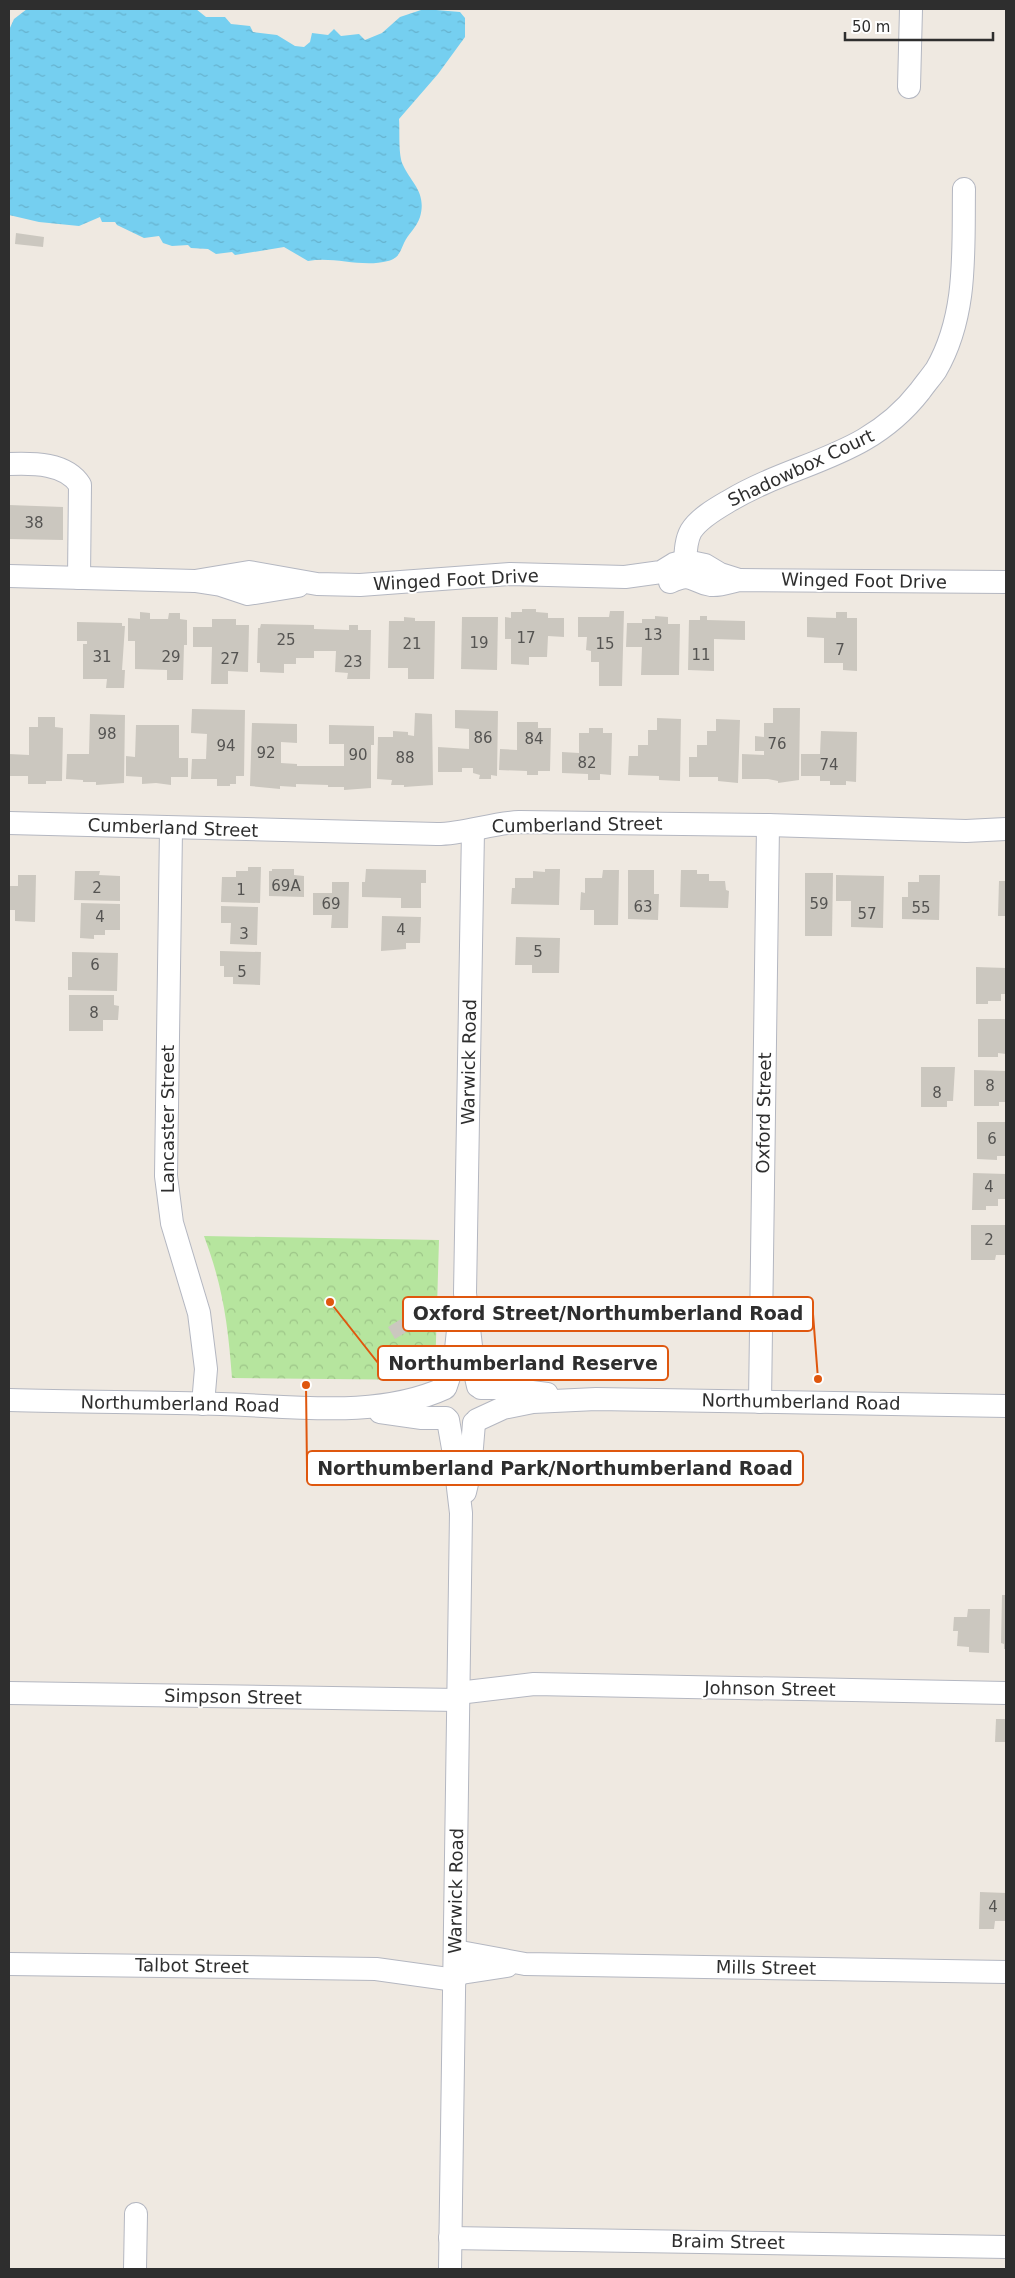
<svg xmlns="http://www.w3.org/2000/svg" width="1015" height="2278" font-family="'DejaVu Sans',sans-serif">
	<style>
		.park { fill: url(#park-crowns) }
		.water { fill: url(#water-ripples) }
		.building { fill: #cbc7bf }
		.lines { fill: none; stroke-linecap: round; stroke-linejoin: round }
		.minor-casing { stroke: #b4b7c1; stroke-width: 24 }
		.minor { stroke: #fff; stroke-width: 22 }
		.labels { text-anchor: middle; stroke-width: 4; stroke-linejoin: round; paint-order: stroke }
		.number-label { font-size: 15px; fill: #555452 }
		.street-label { font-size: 18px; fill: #2e2e2e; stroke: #fff }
		.leader { fill: none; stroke: #df570e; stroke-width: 2 }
		.callout-dot { fill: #df570e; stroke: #fff; stroke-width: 2 }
		.callout { fill: #fff; stroke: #df570e; stroke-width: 2 }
		.callout-label { font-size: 19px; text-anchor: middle; font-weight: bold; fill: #2e2e2e }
	</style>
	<defs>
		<pattern id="park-crowns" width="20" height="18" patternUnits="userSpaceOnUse" patternTransform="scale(1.25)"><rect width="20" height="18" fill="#b6e59e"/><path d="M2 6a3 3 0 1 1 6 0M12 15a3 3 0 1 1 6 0" fill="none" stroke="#9dc588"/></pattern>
		<pattern id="water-ripples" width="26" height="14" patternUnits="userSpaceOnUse" patternTransform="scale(1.25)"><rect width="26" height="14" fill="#75cff0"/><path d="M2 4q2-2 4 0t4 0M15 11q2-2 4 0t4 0" fill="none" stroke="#66b2ce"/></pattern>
	</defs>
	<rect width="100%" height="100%" fill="#efe9e1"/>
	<path class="park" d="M204,1236L439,1240L435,1374L429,1380L232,1378C228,1324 223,1287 204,1236Z"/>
	<path class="water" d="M27,9H196L206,17H225L231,24L250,26L253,32L277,35L295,46L304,47L310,42L312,33L328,35L334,29L341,36L359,34L365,40L382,33L400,17L424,9L460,12L465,18V37L438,74L399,119C400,131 398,155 403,165C411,183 427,192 420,217C417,227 408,234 404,243C400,252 399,258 388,261C361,268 334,256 308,261L284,247L235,255L232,252L216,254L208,249L191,248L188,245L172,246L163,243L159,236L144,238L117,225L115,222H102L100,217L79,226L39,222L9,215V30L14,19Z"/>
	<g class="building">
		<path d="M16,233L44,237L43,247L15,244Z"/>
		<path d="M9,505L63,507V540L9,539Z"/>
		<path d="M522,609H536V612L548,613V618H564V637L548,636L547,657H529V665L511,664V639H505V617L511,618V612H522Z"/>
		<path d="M610,611H624L622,686H599V662H591V651L586,650L587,637H578V617H609Z"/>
		<path d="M140,612L150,613V619H168L169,613H180V619L187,620V645H184L183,680H167V670L135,669V641H128V618L140,619Z"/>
		<path d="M836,612H847V618H857V671L843,670V663H824V638L807,637V617L836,618Z"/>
		<path d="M655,616L668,617V624H680L679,675H641L642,647H626L627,623H642V619H655Z"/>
		<path d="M700,616H707V620L745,621V640L714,639V671L688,670L689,620H700Z"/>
		<path d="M404,617L415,618V621H435L434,679H408V668H388L389,621H404Z"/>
		<path d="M462,617H498L497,670L461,669Z"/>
		<path d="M212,619H236V625H249L248,672L228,671V684H211L212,647H193V627H212Z"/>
		<path d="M77,622L122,623V626H125L122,670H125L124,688H106L107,679H83V644H87V641H77Z"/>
		<path d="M261,624L314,625V629L349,630V625H358V630H371L370,679H347L348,673L335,672L336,651H314V658H296V664H284V673L260,672V663H257L258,628H260Z"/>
		<path d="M773,708H800L799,780L778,783V781L768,779H742V754L764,755V751H755V736L764,737V723H773Z"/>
		<path d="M192,709L245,710L244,776H236V784H230V786H217V779H191L192,759H206L207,734L191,733Z"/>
		<path d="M455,710L498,711L497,776L491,775V779H479L480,775L473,773V768H462V772H438V747L469,749V729L455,728Z"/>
		<path d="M415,713L432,714L433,785L404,787V785H391L392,780L377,779L378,737H393V731L408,732V735L414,736Z"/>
		<path d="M90,714L125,715L124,783L96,785V782H83V780L66,779L67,754H89Z"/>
		<path d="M38,717H55V727L63,728L62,781H46V784H28V776H9V754L29,755V727H38Z"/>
		<path d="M657,718L681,719L680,781L659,780V776L628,775L629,756H638V745H648V730H657Z"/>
		<path d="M716,719L740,720L738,783L718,781V777H689V757H697V745H707V731H716Z"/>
		<path d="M517,722H538V728H551L550,771H538V775H527V771L499,770L500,749L517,750Z"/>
		<path d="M252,723L297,724V743L281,742V763L297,764V766H344V744H329V725L374,726V745H371V788L344,790V787H328V785L296,784V787L280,786V789L250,786Z"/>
		<path d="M136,725H179V758H188V777H171V785L156,783L142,784V777L126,776V756L135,757Z"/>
		<path d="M589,728H603V733H612L611,775L600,774V780H588V774L562,773V752L579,753V733H589Z"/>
		<path d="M821,731L857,732L856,782L846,781V785H830V781H820V776H801V754H820Z"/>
		<path d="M248,867H261L260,903L221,902L222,877H236V871H248Z"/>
		<path d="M272,869H294V875L304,876V897L269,896V871H272Z"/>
		<path d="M366,869L426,870V883H421V908H401V898L362,897V882H365Z"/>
		<path d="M545,869H560L559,905L511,904L512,888H515V878H533V871L545,872Z"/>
		<path d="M603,870H619L618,925H594V910H580L581,892L585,893V878H602Z"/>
		<path d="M628,870H654V894H659L658,920L628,919Z"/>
		<path d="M681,870H697V874H709V881H725L726,890L729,891L728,908L680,907Z"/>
		<path d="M75,871H100L99,875L120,876V901L74,900Z"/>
		<path d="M805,873H833L832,936H805Z"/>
		<path d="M18,875H36L35,922L15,921V910H9V886H18Z"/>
		<path d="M836,875L884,876L883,928L851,927V901H836Z"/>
		<path d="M919,875H940L939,920L902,919V897H908V882H919Z"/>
		<path d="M999,881H1006V916H998Z"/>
		<path d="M332,882H349L348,928H331L332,915H313V893H332Z"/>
		<path d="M81,903L120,904V930H105V935H94V939L80,938Z"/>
		<path d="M221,906L258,907L257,945L230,944L231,923H221Z"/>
		<path d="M382,916L421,917L420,943H406V949L381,951Z"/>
		<path d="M516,937L560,938L559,973H532V965H515Z"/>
		<path d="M220,951L261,952L260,985L233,984V977H224V966H220Z"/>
		<path d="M72,952L118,953L117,991L68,990V977H72Z"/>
		<path d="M976,967L1006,968V994H1001V1001H988V1004H976Z"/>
		<path d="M69,995H114V1005L119,1006L118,1020H103V1031H69Z"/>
		<path d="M978,1019H1006V1054L998,1053V1057H978Z"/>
		<path d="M921,1067H955L953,1101H947V1107H921Z"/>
		<path d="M974,1070L1006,1071V1102H999V1106H974Z"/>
		<path d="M977,1122H1006V1156H997V1160L977,1159Z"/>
		<path d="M973,1173L1006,1174V1199H998V1206H986V1210H972Z"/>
		<path d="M971,1225H1006V1255H996L995,1260H971Z"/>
		<path d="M401,1319L408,1331L395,1339L388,1327Z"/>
		<path d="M1002,1595H1006V1649H1004V1644L1001,1643Z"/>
		<path d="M968,1609H990L989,1653L969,1652V1647L957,1646L958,1631H953L954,1617H967Z"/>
		<path d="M996,1719H1006V1742H995Z"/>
		<path d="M980,1892L1006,1893V1921H995L994,1929H979Z"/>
	</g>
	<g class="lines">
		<defs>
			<g id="minor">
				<path d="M909,87L911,9"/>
				<path d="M9,464C33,463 66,463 80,485L79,578"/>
				<path d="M684,575C686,561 684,543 691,531C699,518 717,508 729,501C798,460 867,459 920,391C925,384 931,377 936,370C968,315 963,251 964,189"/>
				<path d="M9,576L195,581L221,585L248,594L298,586"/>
				<path d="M195,581L249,572L317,584L360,585L510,574L625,577L661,572L674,564L686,561L705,565L720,574L739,580"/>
				<path d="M670,582C693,571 691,582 711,585C720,586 730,582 739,580L1006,582"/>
				<path d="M9,823L437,834C465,834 491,823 519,822L768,825L966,831L1006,829"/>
				<path d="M171,829L166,1176L172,1223L199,1313L206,1369L203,1404"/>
				<path d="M473,830L465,1293L473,1364L478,1386"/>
				<path d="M446,1386L455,1359L459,1321"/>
				<path d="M481,1388H502L547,1394"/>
				<path d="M9,1400C79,1402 150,1402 221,1404C292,1406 378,1419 445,1388"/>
				<path d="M760,1402L768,825"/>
				<path d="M380,1412L422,1418H446"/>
				<path d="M448,1420L454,1454L461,1513L450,2269"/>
				<path d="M477,1420L503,1408L533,1402L596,1399L1006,1406"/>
				<path d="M465,1492L470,1471L474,1423"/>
				<path d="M9,1693L458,1700"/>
				<path d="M458,1693L534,1684L1006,1693"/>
				<path d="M455,1951L525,1964L1006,1972"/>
				<path d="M9,1964L376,1969L455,1980"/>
				<path d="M455,1974L507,1966"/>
				<path d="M450,2238L1006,2247"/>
				<path d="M135,2269L136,2214"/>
			</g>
		</defs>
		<use href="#minor" class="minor-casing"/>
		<use href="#minor" class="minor"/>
	</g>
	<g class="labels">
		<g class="number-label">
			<text x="34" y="528">38</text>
			<text x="653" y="640">13</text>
			<text x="526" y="643">17</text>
			<text x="286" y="645">25</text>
			<text x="479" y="648">19</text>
			<text x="412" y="649">21</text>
			<text x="605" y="649">15</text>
			<text x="840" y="655">7</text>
			<text x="701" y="660">11</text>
			<text x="102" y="662">31</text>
			<text x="171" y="662">29</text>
			<text x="230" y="664">27</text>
			<text x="353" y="667">23</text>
			<text x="107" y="739">98</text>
			<text x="483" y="743">86</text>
			<text x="534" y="744">84</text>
			<text x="777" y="749">76</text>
			<text x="226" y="751">94</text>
			<text x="266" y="758">92</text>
			<text x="358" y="760">90</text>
			<text x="405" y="763">88</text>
			<text x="587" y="768">82</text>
			<text x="829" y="770">74</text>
			<text x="286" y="891">69A</text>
			<text x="97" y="893">2</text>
			<text x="241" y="895">1</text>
			<text x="331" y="909">69</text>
			<text x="819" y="909">59</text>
			<text x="643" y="912">63</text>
			<text x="921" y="913">55</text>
			<text x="867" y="919">57</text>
			<text x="100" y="922">4</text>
			<text x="401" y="935">4</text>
			<text x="244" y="939">3</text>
			<text x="538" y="957">5</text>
			<text x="95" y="970">6</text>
			<text x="242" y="977">5</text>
			<text x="94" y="1018">8</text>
			<text x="990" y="1091">8</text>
			<text x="937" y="1098">8</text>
			<text x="992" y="1144">6</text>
			<text x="989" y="1192">4</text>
			<text x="989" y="1245">2</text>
			<text x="993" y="1912">4</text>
		</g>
		<g class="street-label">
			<text transform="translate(801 468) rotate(-25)" y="6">Shadowbox Court</text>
			<text transform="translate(456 580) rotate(-3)" y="6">Winged Foot Drive</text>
			<text transform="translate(864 581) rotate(1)" y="6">Winged Foot Drive</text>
			<text transform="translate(577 825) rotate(-1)" y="6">Cumberland Street</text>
			<text transform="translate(173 828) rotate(2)" y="6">Cumberland Street</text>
			<text transform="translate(469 1062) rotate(-89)" y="6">Warwick Road</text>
			<text transform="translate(764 1113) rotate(-89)" y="6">Oxford Street</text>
			<text transform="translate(168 1119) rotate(-90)" y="6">Lancaster Street</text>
			<text transform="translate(801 1402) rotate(1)" y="6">Northumberland Road</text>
			<text transform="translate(180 1404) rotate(1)" y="6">Northumberland Road</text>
			<text transform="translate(770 1689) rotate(1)" y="6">Johnson Street</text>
			<text transform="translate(233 1697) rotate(1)" y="6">Simpson Street</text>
			<text transform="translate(456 1891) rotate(-89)" y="6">Warwick Road</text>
			<text transform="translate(192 1966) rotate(1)" y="6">Talbot Street</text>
			<text transform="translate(766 1968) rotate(1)" y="6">Mills Street</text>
			<text transform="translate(728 2242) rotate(1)" y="6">Braim Street</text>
		</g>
	</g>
	<path class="leader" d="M818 1379L813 1314M330 1302L378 1363M306 1385L307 1468"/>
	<g class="callout-dot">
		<circle cx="818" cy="1379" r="5"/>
		<circle cx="330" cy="1302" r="5"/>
		<circle cx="306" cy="1385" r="5"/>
	</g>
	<g class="callout">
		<rect x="403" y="1297" width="410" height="34" rx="5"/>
		<rect x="378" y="1346" width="290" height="34" rx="5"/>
		<rect x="307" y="1451" width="496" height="34" rx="5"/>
	</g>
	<g class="callout-label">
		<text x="608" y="1320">Oxford Street/Northumberland Road</text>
		<text x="523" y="1370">Northumberland Reserve</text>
		<text x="555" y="1475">Northumberland Park/Northumberland Road</text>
	</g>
	<rect width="1015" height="2278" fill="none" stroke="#2e2e2e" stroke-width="20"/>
	<path d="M845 32v8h148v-8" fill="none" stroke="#2e2e2e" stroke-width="2.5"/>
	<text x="852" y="32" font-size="15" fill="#2e2e2e" stroke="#ffffff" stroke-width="4" paint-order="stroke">50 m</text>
</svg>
